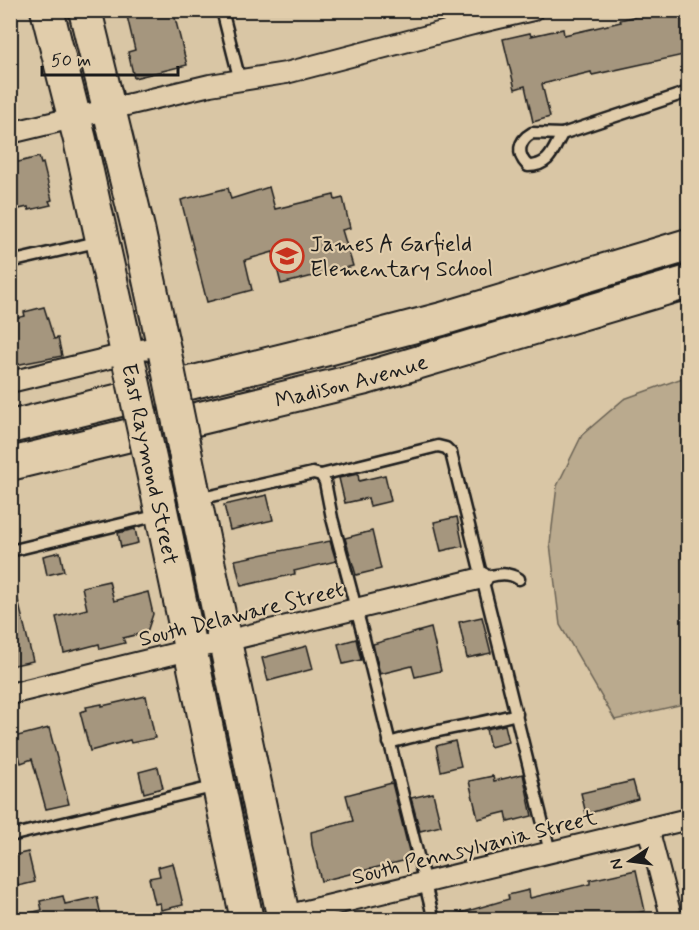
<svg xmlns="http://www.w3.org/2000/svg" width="699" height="930" font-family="Mynerve,sans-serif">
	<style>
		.green { fill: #baaa8e; stroke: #6b6355; stroke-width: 1.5 }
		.building { fill: #a5967e; stroke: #1c1c1c; stroke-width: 1.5 }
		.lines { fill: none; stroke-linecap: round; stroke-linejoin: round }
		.service-casing { stroke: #1c1c1c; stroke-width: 15 }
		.minor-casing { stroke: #1c1c1c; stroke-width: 24 }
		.primary-casing { stroke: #1c1c1c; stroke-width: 36 }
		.service { stroke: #e1cdab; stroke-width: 10 }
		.minor { stroke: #e1cdab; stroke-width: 20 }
		.primary { stroke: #e1cdab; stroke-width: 32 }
		.primary-bridge-casing { stroke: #1c1c1c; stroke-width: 36; stroke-linecap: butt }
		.primary-bridge { stroke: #e1cdab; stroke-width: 32 }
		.labels { text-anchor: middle; stroke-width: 4.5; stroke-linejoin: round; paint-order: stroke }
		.poi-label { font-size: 22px; fill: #1c1c1c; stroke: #e1cdab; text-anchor: start }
		.street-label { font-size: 22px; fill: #1c1c1c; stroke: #e1cdab }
	</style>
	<rect width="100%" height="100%" fill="#d9c6a5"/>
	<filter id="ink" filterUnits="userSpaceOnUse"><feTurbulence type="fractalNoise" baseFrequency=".0167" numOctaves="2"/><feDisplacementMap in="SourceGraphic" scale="12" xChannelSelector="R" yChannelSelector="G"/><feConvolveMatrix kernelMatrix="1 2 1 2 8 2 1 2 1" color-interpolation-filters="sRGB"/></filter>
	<g filter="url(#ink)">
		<path class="green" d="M688,376V703L615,720L560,625L550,544L557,486L582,435L624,399Z"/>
		<g class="building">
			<path d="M151,10H173L187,65L134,78L128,52L135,50L127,16Z"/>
			<path d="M660,10H688V54L592,75L591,72L542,84L550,117L533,122L525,86L515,89L503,39L530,33L531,36L563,29L564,35L621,22L620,20Z"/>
			<path d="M39,157L41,164L43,163L52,200L49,201L51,205L29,210L28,207L10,211V164Z"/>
			<path d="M269,187L275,209L334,195L335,200L343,198L350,228L342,230L353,266L281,284L273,252L245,260L252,290L207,302L181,200L228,188L231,199Z"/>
			<path d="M44,307L54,339L58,338L62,356L10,366V319L25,316L24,312Z"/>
			<path d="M358,474L359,481L385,475L391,501L370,506L368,498L345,503L339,478Z"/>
			<path d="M267,495L273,520L230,530L224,505Z"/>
			<path d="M457,517L463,546L441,551L434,522Z"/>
			<path d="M135,529L138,543L121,547L118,533Z"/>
			<path d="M372,531L381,569L356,575L345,538Z"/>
			<path d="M330,541L336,561L294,571L295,574L241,586L235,560Z"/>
			<path d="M60,552L64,571L47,575L43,556Z"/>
			<path d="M109,581L114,601L148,592L153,614L147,632L123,638L125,643L100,649L99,644L64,653L56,617L87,609L82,587Z"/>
			<path d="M10,592H16L33,661L10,666Z"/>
			<path d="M482,617L491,653L467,658L459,622Z"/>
			<path d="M431,628L441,671L415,677L412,666L380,674L373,644Z"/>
			<path d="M356,639L361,660L343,664L338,644Z"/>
			<path d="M307,646L313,669L268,681L262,658Z"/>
			<path d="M146,696L155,738L131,743L130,740L90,751L80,712L87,710L86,707L102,704V706Z"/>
			<path d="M505,725L509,742L490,747L486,729Z"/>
			<path d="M49,728L69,804L46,809L32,759L21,763L19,756L10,758V738Z"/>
			<path d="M455,741L461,766L441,771L436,746Z"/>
			<path d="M158,767L163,788L144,793L139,772Z"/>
			<path d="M523,774L532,816L508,822L506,812L478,819L469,781L493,776L494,781Z"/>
			<path d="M633,781L638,799L586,814L581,793Z"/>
			<path d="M392,783L411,859L321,881L312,845L311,832L353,821L346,795Z"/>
			<path d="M433,793L441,826L420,831L411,798Z"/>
			<path d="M28,852L35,882L18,886L11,856Z"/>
			<path d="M173,863L183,905L161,910L160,903L155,904L149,878L160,876L158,867Z"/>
			<path d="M636,870L645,911L612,920H457V914L509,899L508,895L529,890L530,898L590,884V880Z"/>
			<path d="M63,896L65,904L97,897L102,920H26L25,914L42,910L40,901Z"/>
		</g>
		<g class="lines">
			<defs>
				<g id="service">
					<path d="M222,10L240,81"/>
					<path d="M532,133L562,134C553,150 550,166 528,166C516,154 518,141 532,133Z"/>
					<path d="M562,134L688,92"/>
					<path d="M10,262L101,241"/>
					<path d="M321,475L325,482L332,518L362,631L434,920"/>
					<path d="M198,499L313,473L321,475L438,446L446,448L451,453L550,852"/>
					<path d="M10,551L159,515"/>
					<path d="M482,578C496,575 507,571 519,579"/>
					<path d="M389,743C431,731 474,725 517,714"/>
					<path d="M10,836L217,786"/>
				</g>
				<g id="minor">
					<path d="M10,133L210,85L286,73L473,24L533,10"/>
					<path d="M10,382L163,345"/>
					<path d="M10,694L482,578"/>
					<path d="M648,828L672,920"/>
					<path d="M273,919L688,819"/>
				</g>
				<g id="primary">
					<path d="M47,10L80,140L129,362"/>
					<path d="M85,10L138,228L165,354"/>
					<path d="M10,427L316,352L442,319L688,245"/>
					<path id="s1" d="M10,464L366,378L688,282"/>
					<path d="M192,486L284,920"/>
					<path d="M157,491L247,920"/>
				</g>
			</defs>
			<use href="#service" class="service-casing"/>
			<use href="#minor" class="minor-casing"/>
			<use href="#primary" class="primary-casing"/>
			<use href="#service" class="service"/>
			<use href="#minor" class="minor"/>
			<use href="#primary" class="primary"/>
			<defs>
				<g id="primary-bridge">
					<path d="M165,354L192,486"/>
					<path d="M129,362L157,491"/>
				</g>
			</defs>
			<use href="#primary-bridge" class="primary-bridge-casing"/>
			<use href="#primary-bridge" class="primary-bridge"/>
		</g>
	</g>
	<defs>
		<symbol id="school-ring" viewBox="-11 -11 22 22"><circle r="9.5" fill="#e1cdab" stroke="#c8321e" stroke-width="1.5"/><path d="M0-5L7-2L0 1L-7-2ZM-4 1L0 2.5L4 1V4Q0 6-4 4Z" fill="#c8321e"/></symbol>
	</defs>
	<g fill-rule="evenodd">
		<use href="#school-ring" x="268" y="237" width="38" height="38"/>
	</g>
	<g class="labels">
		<g class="poi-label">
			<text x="310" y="251">James A Garfield<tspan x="310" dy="25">Elementary School</tspan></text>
		</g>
		<g class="street-label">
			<text dy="8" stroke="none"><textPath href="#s1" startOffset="351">Madison Avenue</textPath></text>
			<text transform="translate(151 464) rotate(78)" y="8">East Raymond Street</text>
			<text transform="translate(241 613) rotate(-14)" y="8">South Delaware Street</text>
			<text transform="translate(474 846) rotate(-14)" y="8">South Pennsylvania Street</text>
		</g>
	</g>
	<rect width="699" height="930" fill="none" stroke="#e1cdab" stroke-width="36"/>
	<rect x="18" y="18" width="663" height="894" fill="none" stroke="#1c1c1c" stroke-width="2" filter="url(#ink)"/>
	<g transform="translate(630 861) rotate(257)" stroke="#e1cdab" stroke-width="4.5" paint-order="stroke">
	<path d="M0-4.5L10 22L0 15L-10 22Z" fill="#1c1c1c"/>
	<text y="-9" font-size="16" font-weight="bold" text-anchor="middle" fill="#1c1c1c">N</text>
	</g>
	<path d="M42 66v9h136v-9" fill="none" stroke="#1c1c1c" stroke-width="3"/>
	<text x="51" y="66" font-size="18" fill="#1c1c1c" stroke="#e1cdab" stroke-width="4.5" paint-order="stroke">50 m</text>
</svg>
